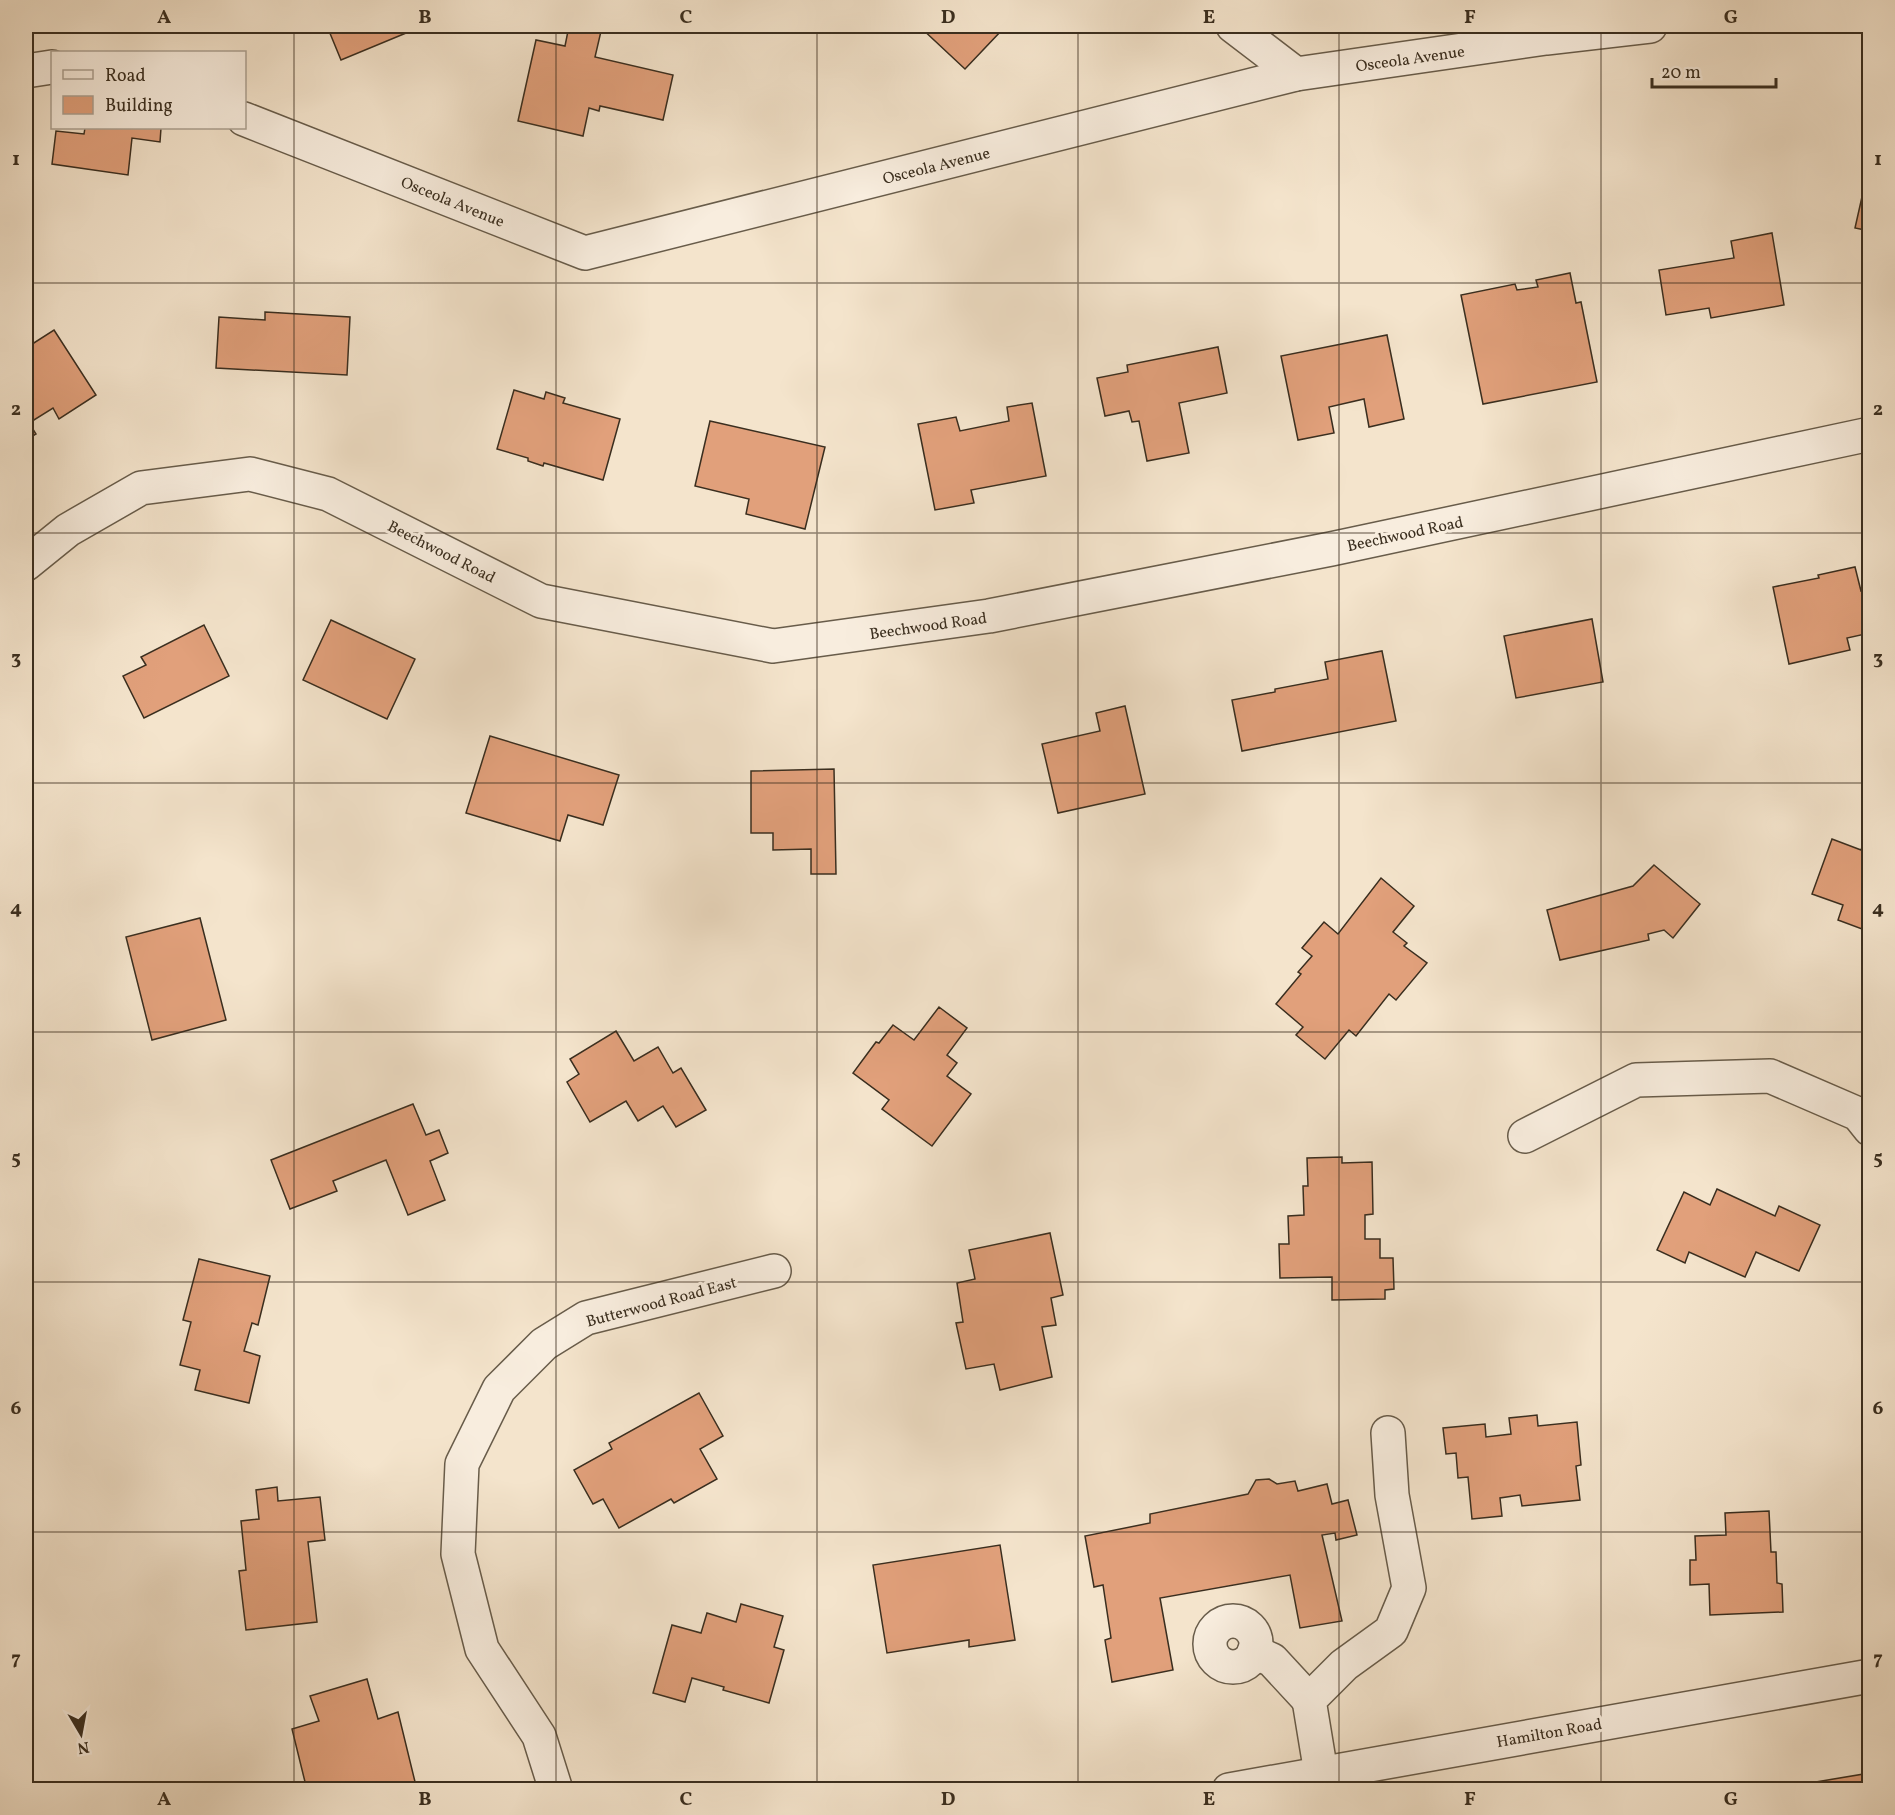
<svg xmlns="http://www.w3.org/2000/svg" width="1895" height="1815" font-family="Vollkorn,serif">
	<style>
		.building { fill: #e1a07b; stroke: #3a2e1f; stroke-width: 1.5 }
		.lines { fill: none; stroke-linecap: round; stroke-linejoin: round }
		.minor-casing { stroke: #685c4a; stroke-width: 36 }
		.minor { stroke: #f8edde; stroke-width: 33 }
		.grid { fill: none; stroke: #3a2e1f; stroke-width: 1.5; stroke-opacity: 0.55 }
		.labels { text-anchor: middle; stroke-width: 6; stroke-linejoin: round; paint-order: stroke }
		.street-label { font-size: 16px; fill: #3a2e1f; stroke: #f8edde }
		.neatline { fill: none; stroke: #3a2e1f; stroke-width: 2 }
		.grid-label { font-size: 20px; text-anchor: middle; font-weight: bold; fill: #3a2e1f }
	</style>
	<rect width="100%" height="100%" fill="#f4e4cc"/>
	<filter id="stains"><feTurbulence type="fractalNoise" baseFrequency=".00333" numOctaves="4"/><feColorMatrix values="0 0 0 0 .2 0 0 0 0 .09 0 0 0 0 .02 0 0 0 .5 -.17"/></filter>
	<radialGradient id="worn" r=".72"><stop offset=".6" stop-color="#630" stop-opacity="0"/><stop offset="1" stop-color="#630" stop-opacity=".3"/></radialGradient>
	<g class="building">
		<path d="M327,26H423L341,60Z"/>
		<path d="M569,26H593L602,27L595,57L673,75L663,120L600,106L599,111L589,108L583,136L518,121L536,40L565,46Z"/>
		<path d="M919,26H994L1001,31L965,69Z"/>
		<path d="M85,128H161L160,142L132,138L128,175L52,164L56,131L84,134Z"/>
		<path d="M1866,179L1870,180V231L1855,228Z"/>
		<path d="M1772,233L1784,305L1711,318L1709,308L1666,315L1659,270L1734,258L1731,241Z"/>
		<path d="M1570,273L1576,303L1581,302L1597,382L1483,404L1461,295L1515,284L1517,290L1538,287L1536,280Z"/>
		<path d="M265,312L350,317L347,375L216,368L219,317L265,320Z"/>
		<path d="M54,330L96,395L59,419L53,408L29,423L36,434L26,440V348Z"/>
		<path d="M1387,335L1404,419L1369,427L1364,399L1329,407L1334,433L1298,440L1281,356Z"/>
		<path d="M1218,347L1227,393L1179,403L1189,453L1147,461L1139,421L1132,422L1129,411L1105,416L1097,378L1128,372L1127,365Z"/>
		<path d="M514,390L544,399L546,392L565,398L563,403L620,419L603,480L544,463L543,466L528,461V458L497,449Z"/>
		<path d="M1032,403L1046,476L971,490L974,503L935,510L918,424L956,417L960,431L1009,421L1007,407Z"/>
		<path d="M710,421L825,447L805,529L746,514L749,499L695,486Z"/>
		<path d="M1855,567L1861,591L1870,589V633L1847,638L1850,650L1789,664L1773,587L1819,578L1818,575Z"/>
		<path d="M1592,619L1603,682L1516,698L1504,636Z"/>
		<path d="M331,620L415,659L387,719L303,680Z"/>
		<path d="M204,625L229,676L144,718L123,676L146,665L141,657Z"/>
		<path d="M1382,651L1396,721L1242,751L1232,700L1275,692V689L1328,679L1325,662Z"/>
		<path d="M1125,706L1145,794L1058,813L1042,744L1100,731L1096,713Z"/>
		<path d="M490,736L619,775L603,825L568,815L560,841L466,813Z"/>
		<path d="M834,769L836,874H811V849L773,850V833H751V771Z"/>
		<path d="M1866,836L1870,837V932L1838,920L1843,905L1812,894L1832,839L1861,850Z"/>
		<path d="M1654,865L1700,904L1673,938L1664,930L1648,934L1649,940L1560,960L1547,910L1633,886Z"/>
		<path d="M1381,878L1414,906L1393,932L1407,943L1404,946L1427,963L1396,1000L1389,994L1356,1036L1349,1030L1325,1059L1296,1035L1303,1027L1276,1004L1301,974L1298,972L1312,956L1302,948L1324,922L1338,934Z"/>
		<path d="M200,918L226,1020L152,1040L126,937Z"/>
		<path d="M939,1007L967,1028L947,1055L957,1063L947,1076L971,1094L932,1146L882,1109L889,1100L853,1073L876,1042L879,1043L893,1025L914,1040Z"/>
		<path d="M616,1031L634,1061L658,1047L673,1073L681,1068L706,1110L676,1127L663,1106L638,1121L626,1101L590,1122L567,1082L579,1074L570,1059Z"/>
		<path d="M413,1104L426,1135L439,1130L448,1153L430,1161L445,1200L408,1215L386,1160L333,1181L337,1191L290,1209L271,1160Z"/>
		<path d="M1342,1157V1163L1372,1162L1373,1214L1365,1215V1239H1380V1258H1393L1394,1289L1385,1290V1299L1332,1300V1277L1280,1278L1279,1244H1289L1288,1216L1304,1215L1303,1186H1308L1307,1158Z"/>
		<path d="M1717,1189L1775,1216L1779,1206L1820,1225L1799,1271L1756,1252L1745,1277L1689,1252L1685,1263L1657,1250L1684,1192L1710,1205Z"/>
		<path d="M1050,1233L1063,1295L1051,1298L1056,1325L1042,1327L1052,1377L1000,1390L994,1364L966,1369L956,1323L963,1322L957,1283L975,1279L969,1250Z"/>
		<path d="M199,1259L270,1276L258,1325L252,1323L244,1351L260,1356L249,1403L195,1390L200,1370L180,1365L191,1322L183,1320Z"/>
		<path d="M699,1393L723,1436L700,1449L717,1479L674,1503L671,1499L619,1528L603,1499L593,1504L574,1470L612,1449L609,1443Z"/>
		<path d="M1537,1415L1538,1426L1577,1422L1581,1465L1576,1466L1580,1500L1522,1506L1520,1495L1500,1498L1502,1516L1472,1519L1468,1477L1458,1478L1456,1453L1446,1454L1443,1428L1485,1424L1486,1437L1511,1434L1509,1418Z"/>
		<path d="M1269,1479L1277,1484L1295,1481L1298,1491L1327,1484L1332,1504L1348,1500L1357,1535L1336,1540L1335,1533L1322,1535L1342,1621L1300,1628L1290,1575L1160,1598L1173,1670L1112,1682L1105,1640L1111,1638L1103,1585L1094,1587L1085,1536L1150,1523V1514L1248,1494L1256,1480Z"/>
		<path d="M277,1487L278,1501L320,1497L325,1540L308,1542L317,1622L246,1630L239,1571L246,1570L241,1521L259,1519L256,1490Z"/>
		<path d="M1769,1511L1771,1552H1776L1777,1583L1782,1584L1783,1612L1710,1615L1709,1584L1690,1585V1560H1696L1695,1536L1726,1535L1725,1513Z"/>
		<path d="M1000,1545L1015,1640L969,1647V1640L887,1653L873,1565Z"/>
		<path d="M741,1604L783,1616L774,1647L784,1650L769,1703L723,1690L724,1687L692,1678L685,1702L653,1693L672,1625L701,1633L707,1613L736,1622Z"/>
		<path d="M367,1679L378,1719L398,1712L417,1790H307L292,1729L319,1721L310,1696Z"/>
		<path d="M1870,1773V1790H1767Z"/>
	</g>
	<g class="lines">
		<defs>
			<g id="minor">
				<path d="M1233,26L1296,74"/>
				<path d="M26,71L52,67"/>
				<path d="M244,119L585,253L1296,74L1546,38L1650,26"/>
				<path d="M26,564L68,530L141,488L250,474L328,494L541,601L773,646L989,616L1331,549L1870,434"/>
				<path d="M1525,1136L1636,1080L1770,1076L1858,1114L1870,1129"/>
				<circle cx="1233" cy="1644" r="23"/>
				<path d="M1254,1652L1272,1660L1309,1700"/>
				<path d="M1321,1773L1309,1700L1344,1665L1391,1631L1409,1588L1392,1495L1388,1433"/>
				<path d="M556,1790L539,1736L482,1649L458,1554L462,1464L499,1389L544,1344L586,1318L774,1271"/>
				<path d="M1229,1790L1870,1676"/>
			</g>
		</defs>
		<use href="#minor" class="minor-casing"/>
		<use href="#minor" class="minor"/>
	</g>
	<path class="grid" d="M294,26V1790M556,26V1790M817,26V1790M1078,26V1790M1339,26V1790M1601,26V1790M26,283H1870M26,533H1870M26,783H1870M26,1032H1870M26,1282H1870M26,1532H1870"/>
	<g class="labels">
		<g class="street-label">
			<text transform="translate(1410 58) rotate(-8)" y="6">Osceola Avenue</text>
			<text transform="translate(936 165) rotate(-14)" y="6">Osceola Avenue</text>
			<text transform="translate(453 201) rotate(22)" y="6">Osceola Avenue</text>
			<text transform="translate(1405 533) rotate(-12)" y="6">Beechwood Road</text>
			<text transform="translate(442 551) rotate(27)" y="6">Beechwood Road</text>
			<text transform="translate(928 625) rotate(-8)" y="6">Beechwood Road</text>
			<text transform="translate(661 1301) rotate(-15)" y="6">Butterwood Road East</text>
			<text transform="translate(1549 1732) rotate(-10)" y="6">Hamilton Road</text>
		</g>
	</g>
	<rect width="1895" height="1815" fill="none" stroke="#f4e4cc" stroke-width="66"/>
	<rect x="51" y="51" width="195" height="78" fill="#f8edde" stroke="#aca192" stroke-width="1.5"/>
	<rect x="63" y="70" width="30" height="9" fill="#f8edde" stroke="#aca192" stroke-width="1.5"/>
	<text x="105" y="81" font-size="18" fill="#3a2e1f">Road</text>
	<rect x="63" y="96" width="30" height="18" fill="#e1a07b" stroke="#aca192" stroke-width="1.5"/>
	<text x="105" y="111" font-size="18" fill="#3a2e1f">Building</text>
	<g transform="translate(81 1734) rotate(170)" stroke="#f8edde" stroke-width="4.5" paint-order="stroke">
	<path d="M0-4.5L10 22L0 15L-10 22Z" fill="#3a2e1f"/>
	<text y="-9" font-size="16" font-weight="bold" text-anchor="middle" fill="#3a2e1f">N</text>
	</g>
	<path d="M1652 78v9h124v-9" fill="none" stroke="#3a2e1f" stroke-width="3"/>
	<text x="1661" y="78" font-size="18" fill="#3a2e1f" stroke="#f8edde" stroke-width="4.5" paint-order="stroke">20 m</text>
	<rect x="33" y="33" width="1829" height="1749" class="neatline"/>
	<g class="grid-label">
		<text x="164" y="23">A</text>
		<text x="425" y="23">B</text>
		<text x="686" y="23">C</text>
		<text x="948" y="23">D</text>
		<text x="1209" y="23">E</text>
		<text x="1470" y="23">F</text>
		<text x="1731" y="23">G</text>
		<text x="16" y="165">1</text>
		<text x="1878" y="165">1</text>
		<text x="16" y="415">2</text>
		<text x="1878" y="415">2</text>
		<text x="16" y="664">3</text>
		<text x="1878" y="664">3</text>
		<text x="16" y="914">4</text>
		<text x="1878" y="914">4</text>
		<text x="16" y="1164">5</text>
		<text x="1878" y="1164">5</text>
		<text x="16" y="1414">6</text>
		<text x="1878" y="1414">6</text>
		<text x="16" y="1664">7</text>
		<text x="1878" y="1664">7</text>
		<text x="164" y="1805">A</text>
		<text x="425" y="1805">B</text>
		<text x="686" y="1805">C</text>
		<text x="948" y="1805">D</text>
		<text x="1209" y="1805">E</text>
		<text x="1470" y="1805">F</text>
		<text x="1731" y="1805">G</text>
	</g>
	<rect width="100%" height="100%" filter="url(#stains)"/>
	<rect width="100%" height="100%" fill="url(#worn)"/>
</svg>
